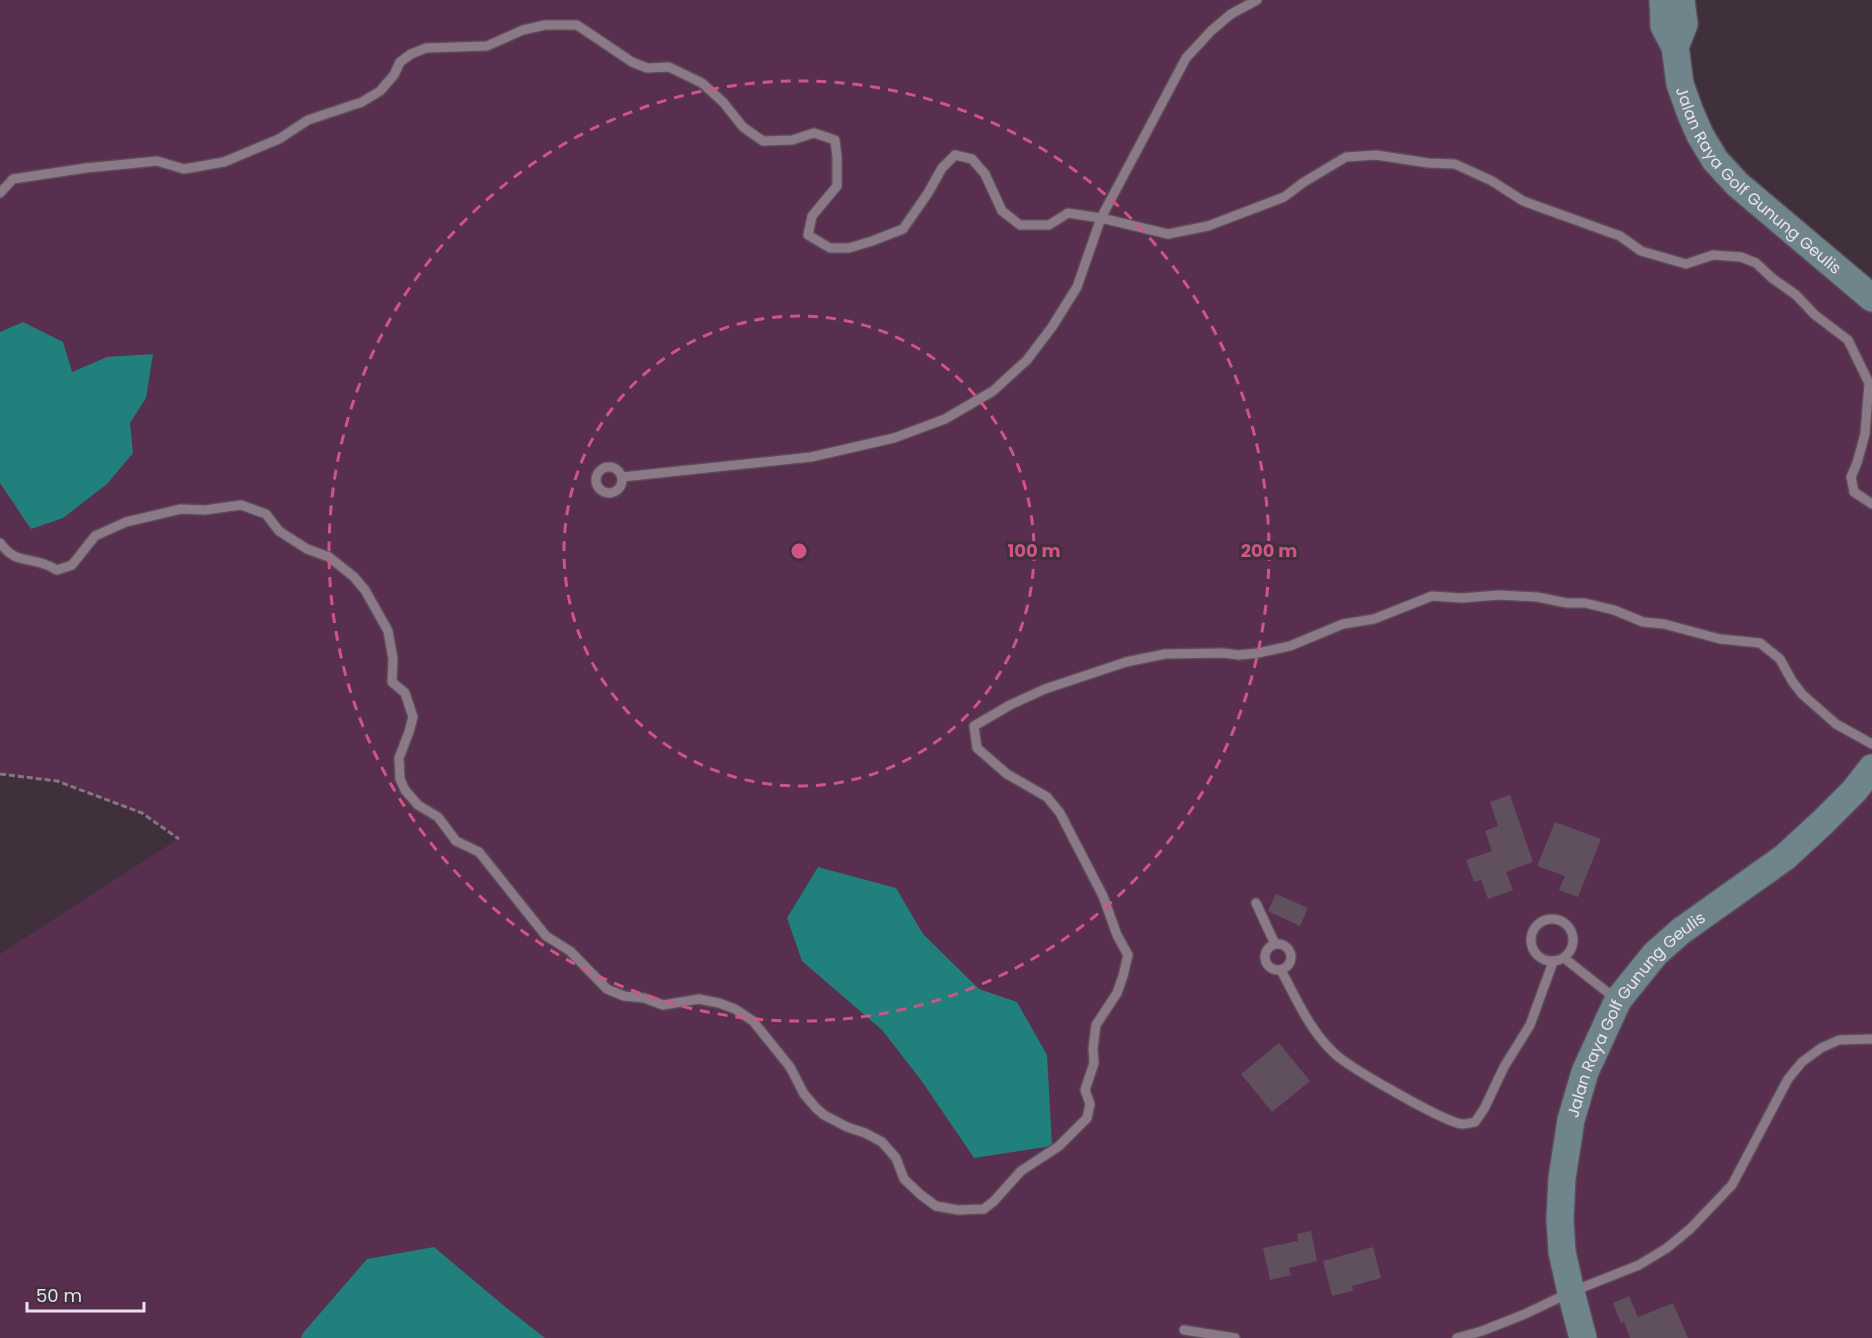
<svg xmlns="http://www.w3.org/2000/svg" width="1872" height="1338" font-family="Poppins,sans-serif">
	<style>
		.green { fill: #592f50 }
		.water { fill: #217f7c }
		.building { fill: #604f5c }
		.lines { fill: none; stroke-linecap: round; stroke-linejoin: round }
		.lane-casing { stroke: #5a4d56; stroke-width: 12 }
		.secondary-casing { stroke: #5a4d56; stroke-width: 30 }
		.path { stroke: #847781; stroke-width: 3; stroke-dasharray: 6 3; stroke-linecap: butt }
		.lane { stroke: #8c7987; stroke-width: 9 }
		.secondary { stroke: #70848c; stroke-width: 27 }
		.ring { fill: none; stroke: #cf5586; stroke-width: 3; stroke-dasharray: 10 8 }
		.labels { text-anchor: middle; stroke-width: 6; stroke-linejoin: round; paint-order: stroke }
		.street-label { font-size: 16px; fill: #ece2e9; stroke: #40303c }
		.centre { fill: #cf5586; stroke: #40303c; stroke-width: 3 }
		.ring-label { font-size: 18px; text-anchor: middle; font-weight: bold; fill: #cf5586; stroke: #40303c; stroke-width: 6; stroke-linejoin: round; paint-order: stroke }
	</style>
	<rect width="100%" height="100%" fill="#40303c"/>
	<path class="green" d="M0,0H1682L1700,135L1872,298V1338H0V954L178,839L145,815L57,781L0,774Z"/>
	<g class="water">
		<path d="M23,322L63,342L72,372L107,357L153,354L146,398L130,423L133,453L107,484L63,518L31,529L0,483V332Z"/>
		<path d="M818,867L896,888L923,934L979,989L1017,1002L1047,1055L1052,1146L974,1158L921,1080L882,1030L802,961L787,918Z"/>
		<path d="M434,1247L503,1305L545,1338H301L303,1333L367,1259Z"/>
	</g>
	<g class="building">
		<path d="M1510,795L1533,862L1506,872L1513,890L1488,899L1481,880L1474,882L1466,860L1492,851L1485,831L1498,826L1490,802Z"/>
		<path d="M1555,822L1601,839L1578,897L1559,890L1565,876L1537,866Z"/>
		<path d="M1276,894L1308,908L1300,926L1268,911Z"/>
		<path d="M1279,1043L1310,1081L1272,1112L1241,1074Z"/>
		<path d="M1311,1231L1317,1261L1289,1268L1291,1275L1270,1280L1263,1248L1298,1241L1297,1234Z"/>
		<path d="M1373,1247L1381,1278L1352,1286L1353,1291L1332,1296L1323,1261Z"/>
		<path d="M1629,1296L1638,1317L1673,1303L1688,1338H1630L1624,1322L1621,1323L1613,1303Z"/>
	</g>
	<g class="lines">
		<defs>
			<g id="lane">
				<path d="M0,193L13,179L86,168L157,161L184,169L224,162L279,139L308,120L362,102L380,91L394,75L400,62L411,54L426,48L487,46L523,30L545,25H577L632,62L647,68L669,67L702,83L723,102L743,127L763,141L792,140L814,133L835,140L837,157V186L812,216L808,235L830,248H849L872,241L903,229L928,193L942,168L955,155L972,159L985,174L1002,211L1020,225H1049L1068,213L1101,218L1168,234L1208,226L1284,197L1304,182L1346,157L1376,155L1428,163L1455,164L1492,181L1523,201L1620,236L1641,251L1686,264L1713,255L1741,257L1756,263L1772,278L1796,295L1815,315L1848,340L1869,383L1865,434L1857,463L1851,477L1854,492L1872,504"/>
				<circle cx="609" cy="480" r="13"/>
				<path d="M622,477L811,457L894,438L945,419L993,391L1027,360L1052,327L1077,287L1101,218L1186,58L1211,31L1231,14L1257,0"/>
				<path d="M0,543C15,563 25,557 44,564C48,565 53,568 57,570L72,565L95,536L126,522L181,509L205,510L241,505L266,514L279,531L307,549L329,557L354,577L365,590L388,631L393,659L392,682L405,693L413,717L409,732L399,758L400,779L405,790L418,805L438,817L456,841L479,852L546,936L570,951L607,989L624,996L644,998L663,1005L699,999L719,1003L735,1009L753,1021L790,1067L804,1094L816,1108L824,1115L847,1127L865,1133L882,1142L896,1158L904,1179L921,1195L936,1206L958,1210L984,1209L994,1201L1021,1171L1059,1146L1087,1118L1090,1104L1085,1090L1094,1063L1093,1048L1096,1025L1117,993L1123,976L1128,955L1117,935L1103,896L1060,813L1047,797L1007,774L977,748L974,726L1010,705L1045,689L1126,662L1165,654L1223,653L1239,655L1258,653L1290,646L1343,624L1374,619L1432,596L1462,598L1499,595L1537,597L1567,603H1585L1614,610L1643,622L1664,624L1720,639L1760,643L1780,659L1792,681L1802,694L1836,724L1872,744"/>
				<path d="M1256,903L1275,944"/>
				<circle cx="1552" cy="940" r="21"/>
				<circle cx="1278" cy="957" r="13"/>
				<path d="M1564,958L1616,999"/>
				<path d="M1281,970C1296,998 1309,1029 1333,1052C1346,1066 1444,1122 1462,1124C1466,1124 1471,1123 1475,1122L1484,1109L1504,1067L1530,1025L1553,962"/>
				<path d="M1184,1330L1235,1338"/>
				<path d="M1457,1338L1482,1331L1525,1314L1571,1292L1639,1265L1667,1248L1690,1229L1732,1185L1788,1079L1802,1062L1821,1048L1839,1040L1872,1039"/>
			</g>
			<g id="secondary">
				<path id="s1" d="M1663,0L1664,26L1675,47L1680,84L1690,112L1700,135L1715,160L1737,184L1872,298"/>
				<path d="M1675,47L1684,24L1681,0"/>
				<path id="s2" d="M1583,1338L1571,1292L1562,1252L1560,1219L1562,1178L1571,1120L1585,1072L1618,1000L1655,954L1681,931L1785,857L1823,822L1854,791L1872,768"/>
			</g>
		</defs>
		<use href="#lane" class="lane-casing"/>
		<use href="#secondary" class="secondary-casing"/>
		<path class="path" d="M0,774L57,781L142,813L179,839"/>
		<use href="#lane" class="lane"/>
		<use href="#secondary" class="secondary"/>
	</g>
	<g class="ring">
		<circle cx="799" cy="551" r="235"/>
		<circle cx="799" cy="551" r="470"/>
	</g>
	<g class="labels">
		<g class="street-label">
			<text dy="6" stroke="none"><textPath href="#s1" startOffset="214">Jalan Raya Golf Gunung Geulis</textPath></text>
			<text dy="6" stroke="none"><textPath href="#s2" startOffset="348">Jalan Raya Golf Gunung Geulis</textPath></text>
		</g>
	</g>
	<circle cx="799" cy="551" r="9" class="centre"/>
	<g class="ring-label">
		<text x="1034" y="557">100 m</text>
		<text x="1269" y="557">200 m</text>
	</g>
	<path d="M27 1302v9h117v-9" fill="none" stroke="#ece2e9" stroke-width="3"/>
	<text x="36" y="1302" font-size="18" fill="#ece2e9" stroke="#40303c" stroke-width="4.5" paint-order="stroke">50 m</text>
</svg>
